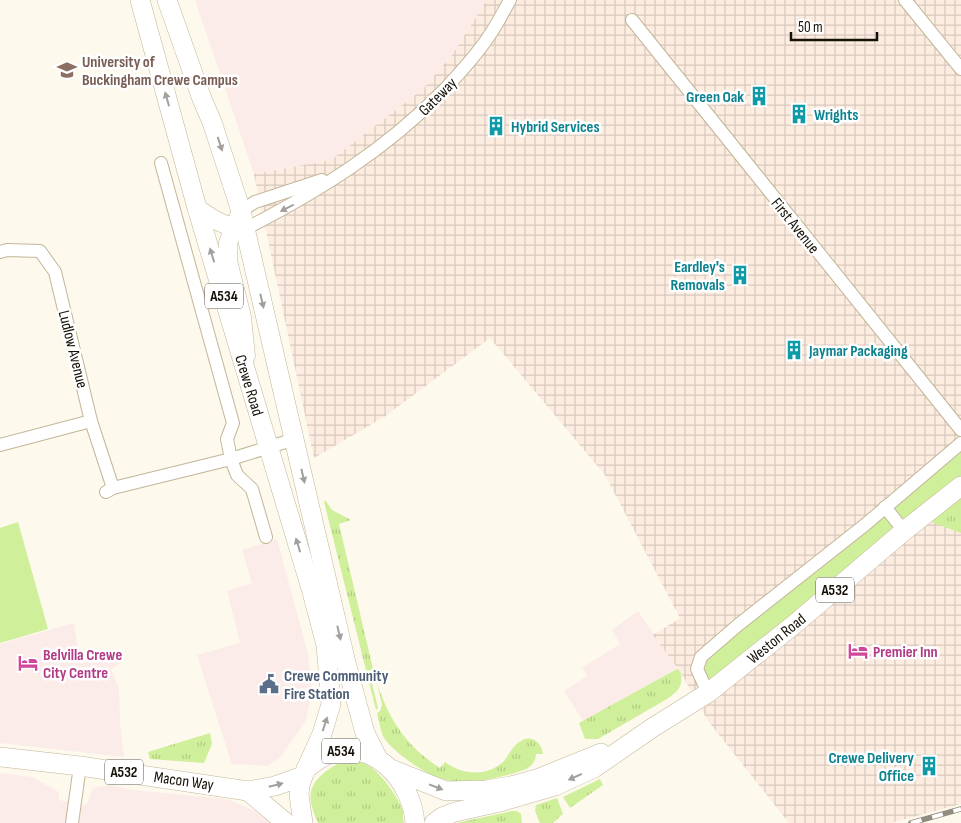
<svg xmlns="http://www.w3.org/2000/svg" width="961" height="823" font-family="'Sofia Sans Condensed',sans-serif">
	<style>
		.commercial { fill: #fcece9 }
		.industrial { fill: url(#industrial-grid) }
		.grass { fill: url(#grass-tufts) }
		.park { fill: #d0ef9a }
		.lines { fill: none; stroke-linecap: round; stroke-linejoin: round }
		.street-casing { stroke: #c2b698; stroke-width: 14 }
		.secondary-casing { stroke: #c2b698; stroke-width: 19 }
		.primary-casing { stroke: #c2b698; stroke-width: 20 }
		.street { stroke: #fff; stroke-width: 12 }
		.secondary { stroke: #fff; stroke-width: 18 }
		.primary { stroke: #fff; stroke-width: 19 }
		.rail-casing { stroke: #918c80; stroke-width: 5.5 }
		.rail { stroke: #fff; stroke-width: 4; stroke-dasharray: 11; stroke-linecap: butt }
		.oneway { fill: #a2a09c }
		.labels { text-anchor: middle; stroke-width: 5; stroke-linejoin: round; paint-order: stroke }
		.shield { fill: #fff; stroke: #5c5851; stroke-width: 1 }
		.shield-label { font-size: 15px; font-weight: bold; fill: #161107 }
		.education-label { font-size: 16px; font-weight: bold; fill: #785e54; stroke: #fff; text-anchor: start }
		.street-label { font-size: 16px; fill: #161107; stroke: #fff }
		.culture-label { font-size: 16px; font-weight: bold; fill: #0d838f; stroke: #fff; text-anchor: end }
		.hotel-label { font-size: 16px; font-weight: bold; fill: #b23c85; stroke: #fff; text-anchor: start }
		.service-label { font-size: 16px; font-weight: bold; fill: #4e5e75; stroke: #fff; text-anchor: start }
	</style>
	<defs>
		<pattern id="industrial-grid" width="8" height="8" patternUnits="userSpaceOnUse" patternTransform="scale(1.25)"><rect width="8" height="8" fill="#fdece0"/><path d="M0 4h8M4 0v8" fill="none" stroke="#d8c9bf"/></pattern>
		<pattern id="grass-tufts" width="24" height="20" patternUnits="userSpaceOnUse" patternTransform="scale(1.25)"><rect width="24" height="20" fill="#d0ef9a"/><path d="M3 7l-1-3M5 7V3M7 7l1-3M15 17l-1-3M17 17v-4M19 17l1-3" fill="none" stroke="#b2cc83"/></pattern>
	</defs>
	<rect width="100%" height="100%" fill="#fef9ed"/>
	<g class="commercial">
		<path d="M195,0H487L452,55L423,89L331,160L254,174Z"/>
		<path d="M277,539L308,654L312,692L306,720L280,758L267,766L238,764L232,765L197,655L240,643L227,591L252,583L242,550Z"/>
		<path d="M638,611L677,669L583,721L564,691L587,676L582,668L620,644L612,630Z"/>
		<path d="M74,623L80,664L117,650L119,664L111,669L119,689L120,722L124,757L0,743V644Z"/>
		<path d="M0,773L32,777L59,792V800L86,805L93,788L110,785L134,790L227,799L253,810L271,823H0Z"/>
	</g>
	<path class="industrial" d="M487,0H961V804L891,823H789L708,721L681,673L653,635L680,618L605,475L490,338L384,417L314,458L254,174L331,160L423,89L452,55Z"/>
	<g class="grass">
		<path d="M961,486V533L933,523L928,512Z"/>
		<path d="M325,500L332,510L351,520L339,524L374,673L370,675L378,708L376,710L324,502Z"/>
		<path d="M677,669L681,673C683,687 678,691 667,699L598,739H585L579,723Z"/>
		<path d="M377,683C389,720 407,747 440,768L445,762C462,775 486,777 503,762C509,755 513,745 521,741C532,734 542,743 543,754H536C536,761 532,766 526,769C511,775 484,781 469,782C459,782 448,781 438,778C423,772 390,750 383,736C380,729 379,720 377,713L380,711L382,705Z"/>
		<path d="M210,733L212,744L204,763L150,759L148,752Z"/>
		<path d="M346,761C354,761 362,761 369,766C380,772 399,798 403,811C403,815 403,819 404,823H318C309,802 305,788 325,772C332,767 337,763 346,761Z"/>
		<path d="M600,779L603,785L570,808L563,797Z"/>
		<path d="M557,798L563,814L553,823H540L535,811L536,805Z"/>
		<path d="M512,811H517L521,814L522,823H456Z"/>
	</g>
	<g class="park">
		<path d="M961,443V486L708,693L701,657Z"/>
		<path d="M18,522L48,629L0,643V528Z"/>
	</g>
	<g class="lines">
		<defs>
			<g id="street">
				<path d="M905,0L961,69"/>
				<path d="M632,20L961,430"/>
				<path d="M161,163L233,423L227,439L231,459L237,475L252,489L266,537"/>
				<path d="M241,211L255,202L322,180"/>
				<path d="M245,229C319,191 384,151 443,91C459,74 476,56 489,36C497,25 503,12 510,0"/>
				<path d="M0,252L7,250L40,251L55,272L91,421L113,488"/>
				<path d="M0,445L91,421"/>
				<path d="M106,492L113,488L231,459L295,439"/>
				<path d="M885,507L904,531"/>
				<path d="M708,693L697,669L701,657L738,625L866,524L961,443"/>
				<path d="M72,823L80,766"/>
			</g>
			<g id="secondary">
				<path d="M197,208C214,220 223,226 244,229"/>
				<path d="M241,211L228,243V261L242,317L246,356"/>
			</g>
			<g id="primary">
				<path d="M140,0L197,208L312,592L326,645L331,704L322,734L303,776L300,785L299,795L303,823"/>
				<path d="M167,0L202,99L212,122L241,211L346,663L365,733L378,759"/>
				<path d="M0,757L80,766L248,791L275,786L303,776"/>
				<path d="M306,769C313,763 320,758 329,754C374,738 412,781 415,823"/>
				<path d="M391,769L446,791L486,790L511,786L537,779L601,753"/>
				<path d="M248,791L286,823"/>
				<path d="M434,823L442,817L455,812L500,802L555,786L594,768L652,728L708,693L796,623L904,531L961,486"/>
			</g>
		</defs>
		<use href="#street" class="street-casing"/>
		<use href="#secondary" class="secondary-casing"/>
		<use href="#primary" class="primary-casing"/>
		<use href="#street" class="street"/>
		<use href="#secondary" class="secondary"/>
		<use href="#primary" class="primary"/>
		<defs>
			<path id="rail" d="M911,823L961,809"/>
		</defs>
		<use href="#rail" class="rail-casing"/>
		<use href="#rail" class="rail"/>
	</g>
	<defs><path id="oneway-solid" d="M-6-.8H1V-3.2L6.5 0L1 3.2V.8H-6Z" transform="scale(1.25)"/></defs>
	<g class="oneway">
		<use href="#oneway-solid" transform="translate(167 99) rotate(-106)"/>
		<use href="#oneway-solid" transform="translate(220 144) rotate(72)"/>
		<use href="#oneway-solid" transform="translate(287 208) rotate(153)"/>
		<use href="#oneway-solid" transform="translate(212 255) rotate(-107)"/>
		<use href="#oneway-solid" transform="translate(262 301) rotate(77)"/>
		<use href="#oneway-solid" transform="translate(303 476) rotate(77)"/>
		<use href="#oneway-solid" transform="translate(298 545) rotate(-107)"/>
		<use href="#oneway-solid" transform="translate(339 633) rotate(77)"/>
		<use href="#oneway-solid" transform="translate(325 724) rotate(-72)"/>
		<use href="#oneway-solid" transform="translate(575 777) rotate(156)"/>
		<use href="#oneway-solid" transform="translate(276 785) rotate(-14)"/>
		<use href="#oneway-solid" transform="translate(436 787) rotate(21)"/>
	</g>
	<defs>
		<symbol id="university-bare" viewBox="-9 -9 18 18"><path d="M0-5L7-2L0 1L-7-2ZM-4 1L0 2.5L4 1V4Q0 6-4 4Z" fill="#8d6e63" stroke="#fff" stroke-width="2.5" paint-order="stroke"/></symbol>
		<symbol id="building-bare" viewBox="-9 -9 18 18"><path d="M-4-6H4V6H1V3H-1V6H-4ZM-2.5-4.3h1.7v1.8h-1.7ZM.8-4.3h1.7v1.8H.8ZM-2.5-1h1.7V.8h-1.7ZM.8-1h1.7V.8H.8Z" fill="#0f9aa8" stroke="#fff" stroke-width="2.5" paint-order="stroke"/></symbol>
		<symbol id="hotel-bare" viewBox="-9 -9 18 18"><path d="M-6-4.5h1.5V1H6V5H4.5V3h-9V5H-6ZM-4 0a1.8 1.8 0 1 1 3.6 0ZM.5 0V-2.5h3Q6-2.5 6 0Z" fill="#d1479c" stroke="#fff" stroke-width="2.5" paint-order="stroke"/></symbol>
		<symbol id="civic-bare" viewBox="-9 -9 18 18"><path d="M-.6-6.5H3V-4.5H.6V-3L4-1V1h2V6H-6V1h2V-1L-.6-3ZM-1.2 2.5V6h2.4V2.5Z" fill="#5c6f8a" stroke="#fff" stroke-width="2.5" paint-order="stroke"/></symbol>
	</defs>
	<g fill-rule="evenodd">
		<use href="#university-bare" x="53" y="56" width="28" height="28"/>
		<use href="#building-bare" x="745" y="82" width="28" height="28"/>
		<use href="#building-bare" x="785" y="100" width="28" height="28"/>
		<use href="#building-bare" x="482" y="112" width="28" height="28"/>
		<use href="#building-bare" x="726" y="261" width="28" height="28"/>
		<use href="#building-bare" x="780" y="336" width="28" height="28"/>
		<use href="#hotel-bare" x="844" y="637" width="28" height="28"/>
		<use href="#hotel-bare" x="14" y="649" width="28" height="28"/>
		<use href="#civic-bare" x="255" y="670" width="28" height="28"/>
		<use href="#building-bare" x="915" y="752" width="28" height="28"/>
	</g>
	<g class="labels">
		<g class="shield">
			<rect x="205" y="283.5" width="38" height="25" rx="4"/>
			<rect x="816" y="577.5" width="38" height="25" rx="4"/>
			<rect x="322" y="738.5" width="38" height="25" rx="4"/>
			<rect x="105" y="759.5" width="38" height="25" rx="4"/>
		</g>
		<g class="shield-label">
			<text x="224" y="301">A534</text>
			<text x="835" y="595">A532</text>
			<text x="341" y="756">A534</text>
			<text x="124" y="777">A532</text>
		</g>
		<g class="education-label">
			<text x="82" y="67">University of<tspan x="82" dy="18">Buckingham Crewe Campus</tspan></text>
		</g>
		<g class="street-label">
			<text transform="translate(437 96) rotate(-45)" y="6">Gateway</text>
			<text transform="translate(796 225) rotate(51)" y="6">First Avenue</text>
			<text transform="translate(74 349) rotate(76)" y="6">Ludlow Avenue</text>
			<text transform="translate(250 385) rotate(73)" y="6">Crewe Road</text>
			<text transform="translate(776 638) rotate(-39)" y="6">Weston Road</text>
			<text transform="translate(184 780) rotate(8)" y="6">Macon Way</text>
		</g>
		<g class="culture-label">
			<text x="744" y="102">Green Oak</text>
			<text x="814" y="120" text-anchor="start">Wrights</text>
			<text x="511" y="132" text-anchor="start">Hybrid Services</text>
			<text x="725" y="272">Eardley's<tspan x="725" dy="18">Removals</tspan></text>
			<text x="809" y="356" text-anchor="start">Jaymar Packaging</text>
			<text x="914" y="763">Crewe Delivery<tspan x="914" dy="18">Office</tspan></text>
		</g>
		<g class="hotel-label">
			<text x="873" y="657">Premier Inn</text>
			<text x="43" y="660">Belvilla Crewe<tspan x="43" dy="18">City Centre</tspan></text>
		</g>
		<g class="service-label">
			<text x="284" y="681">Crewe Community<tspan x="284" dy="18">Fire Station</tspan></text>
		</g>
	</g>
	<path d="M791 32v8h86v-8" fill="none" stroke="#161107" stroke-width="2.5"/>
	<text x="798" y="32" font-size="15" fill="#161107" stroke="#ffffff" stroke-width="4" paint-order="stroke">50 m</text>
</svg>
